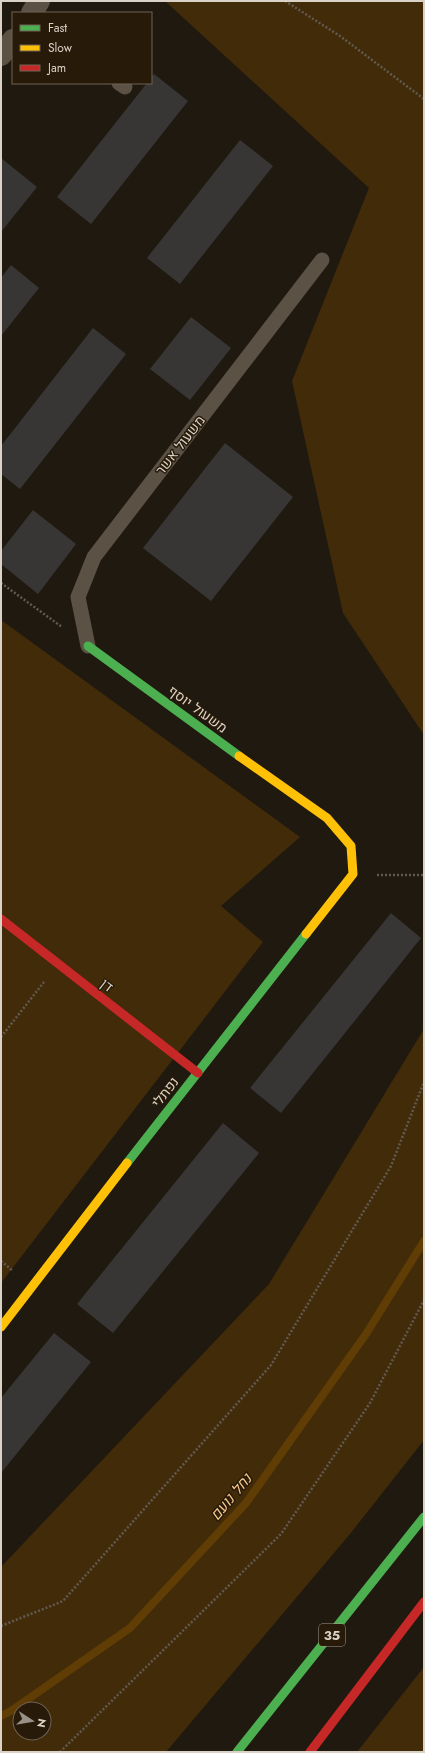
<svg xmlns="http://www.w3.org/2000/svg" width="425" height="1753" font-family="Jost,Heebo,sans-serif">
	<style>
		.green { fill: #422b09; fill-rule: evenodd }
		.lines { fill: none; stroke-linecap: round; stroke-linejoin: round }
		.stream { stroke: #603d05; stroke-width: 8 }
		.building { fill: #373635 }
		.path { stroke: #625a51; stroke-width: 2.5; stroke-dasharray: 2 2; stroke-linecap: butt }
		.lane { stroke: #5b5145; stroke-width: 15 }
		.street { stroke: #5b5145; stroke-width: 22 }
		.fast { stroke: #4caf50; stroke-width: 9 }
		.slow { stroke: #ffc107; stroke-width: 9 }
		.jam { stroke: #c62828; stroke-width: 9 }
		.labels { text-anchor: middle; stroke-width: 3; stroke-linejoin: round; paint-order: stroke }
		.shield { fill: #271a09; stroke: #a49a8e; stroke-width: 1 }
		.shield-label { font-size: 13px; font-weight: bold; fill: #dad1c7 }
		.street-label { font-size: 14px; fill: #dad1c7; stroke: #271a09 }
		.water-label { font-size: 15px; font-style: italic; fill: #f7c88d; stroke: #271a09 }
	</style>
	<rect width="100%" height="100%" fill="#201910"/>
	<g class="green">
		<path d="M165,1H424V735L343,613L292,381L369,188Z"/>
		<path d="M1,620L300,837L221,906L263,942L1,1283Z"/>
		<path d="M424,1029V1440L350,1534L166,1752H1V1567L269,1284ZM20,1709H44V1733H20Z"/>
		<path d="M424,1667V1752H357Z"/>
	</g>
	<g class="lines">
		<path class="stream" d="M1,1716L11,1711L130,1628L246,1503L366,1334L424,1241"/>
	</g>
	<g class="building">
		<path d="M154,74L188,101L91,224L57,197L147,83H151V78Z"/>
		<path d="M240,140L273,166L180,284L147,258Z"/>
		<path d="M1,158L37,187L1,232Z"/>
		<path d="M11,265L39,288L1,336V278Z"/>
		<path d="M191,317L231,348L190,400L150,369Z"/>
		<path d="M93,328L126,354L20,489L1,474V446Z"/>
		<path d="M225,443L293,497L211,601L143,548Z"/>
		<path d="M33,510L76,544L38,594L1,564V551Z"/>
		<path d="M391,913L421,938L281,1113L250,1088Z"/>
		<path d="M223,1123L259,1153L113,1333L77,1304Z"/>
		<path d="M54,1333L91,1362L1,1473V1398Z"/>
	</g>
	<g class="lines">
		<g class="path">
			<path d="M285,1L340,36L424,99"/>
			<path d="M1,583L62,627"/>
			<path d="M377,875H424"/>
			<path d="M1,1037L44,982"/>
			<path d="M1,1261L13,1271"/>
			<path d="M1,1626L63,1601L271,1365L391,1166L424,1082"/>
			<path d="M60,1752L281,1534L370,1403L424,1300"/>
		</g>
		<g class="lane">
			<path d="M119,83L125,87"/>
			<path d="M88,646L78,597L94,557L322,260"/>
		</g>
		<g class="street">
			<path d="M32,13L39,1"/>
			<path d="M1,55L13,40"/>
		</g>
		<g class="fast">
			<path d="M88,646L239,756"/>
			<path d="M127,1163L306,934"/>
			<path d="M237,1752L424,1517"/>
		</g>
		<g class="slow">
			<path d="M239,756L327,818L351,846L353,874L306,934"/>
			<path d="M1,1327L127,1163"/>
		</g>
		<g class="jam">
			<path d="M1,919L198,1073"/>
			<path d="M310,1752L424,1602"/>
		</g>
	</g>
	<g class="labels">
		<rect class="shield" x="319" y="1624" width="26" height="22" rx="3"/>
		<g class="shield-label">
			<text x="332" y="1640">35</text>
		</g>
		<g class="street-label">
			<text transform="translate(180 445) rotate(-52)" y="5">משעול אשר</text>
			<text transform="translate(198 709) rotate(36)" y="5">משעול יוסף</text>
			<text transform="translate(107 985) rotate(38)" y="5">דן</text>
			<text transform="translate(165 1092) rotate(-52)" y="5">נפתלי</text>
		</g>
		<g class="water-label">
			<text transform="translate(231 1497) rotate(-50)" y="5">נחל נועם</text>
		</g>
	</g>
	<rect width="425" height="1753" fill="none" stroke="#dad1c7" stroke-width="4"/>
	<rect x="12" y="12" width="140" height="72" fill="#271a09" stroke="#6f6355"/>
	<rect x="20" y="25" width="20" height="6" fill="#4caf50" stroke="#6f6355"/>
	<text x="48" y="32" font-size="12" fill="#dad1c7">Fast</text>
	<rect x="20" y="45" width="20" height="6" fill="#ffc107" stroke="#6f6355"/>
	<text x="48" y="52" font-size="12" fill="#dad1c7">Slow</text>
	<rect x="20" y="65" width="20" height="6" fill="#c62828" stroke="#6f6355"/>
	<text x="48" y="72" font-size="12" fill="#dad1c7">Jam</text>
	<g transform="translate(32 1721) rotate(102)"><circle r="19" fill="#271a09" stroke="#6f6355"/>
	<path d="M0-3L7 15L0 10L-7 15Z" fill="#999187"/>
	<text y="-6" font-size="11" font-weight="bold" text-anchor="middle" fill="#dad1c7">N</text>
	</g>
</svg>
